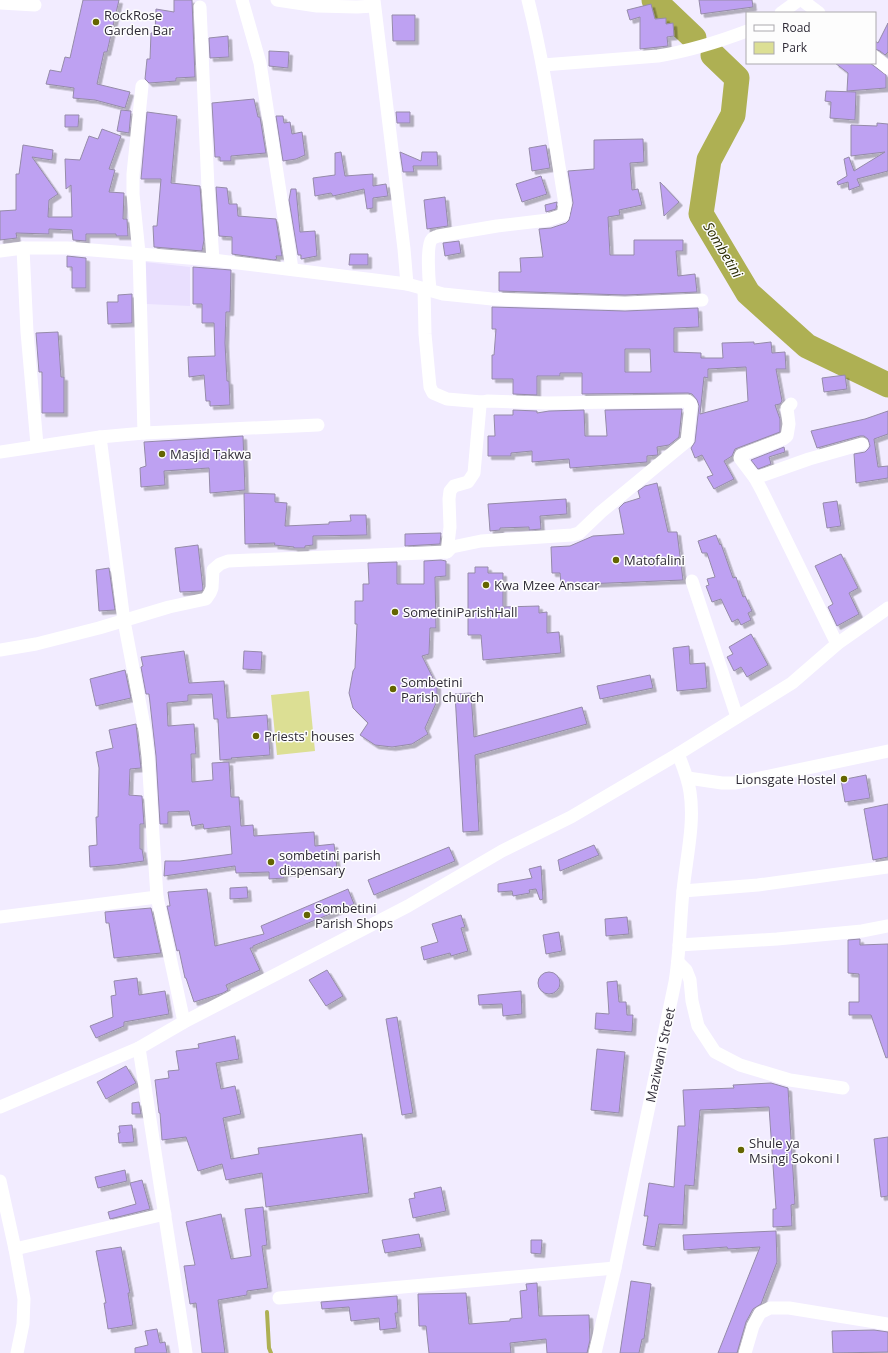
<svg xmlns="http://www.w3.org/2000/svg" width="888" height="1353" font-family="'Open Sans',sans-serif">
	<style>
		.built { fill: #e9dffe }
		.green { fill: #dcdf94 }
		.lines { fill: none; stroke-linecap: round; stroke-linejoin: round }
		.stream { stroke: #aeb053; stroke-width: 4 }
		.river { stroke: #aeb053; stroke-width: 25 }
		.building { fill: #bea1f2; stroke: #958ba8; fill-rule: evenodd; filter: url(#shadow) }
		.minor { stroke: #fff; stroke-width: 13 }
		.poi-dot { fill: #646500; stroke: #fdfdfd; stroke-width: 1.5 }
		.labels { text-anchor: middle; stroke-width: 3; stroke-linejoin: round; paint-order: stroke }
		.poi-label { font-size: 13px; fill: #2f2b37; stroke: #fdfdfd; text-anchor: start }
		.street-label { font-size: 13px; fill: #2f2b37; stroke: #fdfdfd }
		.water-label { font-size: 14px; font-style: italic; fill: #2b2c03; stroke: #fdfdfd }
	</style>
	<defs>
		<filter id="shadow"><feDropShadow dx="3.5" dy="3.5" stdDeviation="0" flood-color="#0004"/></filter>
	</defs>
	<rect width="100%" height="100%" fill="#f2ecff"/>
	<path class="built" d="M145,262L190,267V306L146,304Z"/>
	<path class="green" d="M309,691L315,751L277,755L271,695Z"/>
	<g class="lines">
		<path class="stream" d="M267,1312L269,1348L271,1353"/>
		<g class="river">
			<path d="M654,0L694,38"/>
			<path d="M713,55L737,78L733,115L709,160L701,214L748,293L807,346L888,385"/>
		</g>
	</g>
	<g class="building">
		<path d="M83,0H119L107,52H104L97,84L130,92L125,108L95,100L73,98L74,88L46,84L50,70L61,72L65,57L70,58Z"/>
		<path d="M174,0H192L195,77L176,78V81L149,83L145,79L147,59H150L151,33H155L156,9L174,12Z"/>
		<path d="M699,0H752L753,7L701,14Z"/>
		<path d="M651,4L655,19L666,18V24L673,23L674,36L667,37L668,46L640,49V17L630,20L627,10Z"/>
		<path d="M392,15H415V41H393Z"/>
		<path d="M888,23V52L885,55L880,51L875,49V41L878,43Z"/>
		<path d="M228,36L229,57L210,58L209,38Z"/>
		<path d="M269,51L289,52L288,68L269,66Z"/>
		<path d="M835,63H870L886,75V88L847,91L848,73Z"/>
		<path d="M826,91L856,92L855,120L830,118L831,102L825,101Z"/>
		<path d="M254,99L258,117H260L266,153L231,156V161H220V157H215L212,103Z"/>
		<path d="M121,110L131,111L129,133L117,131Z"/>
		<path d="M147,112L177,116L171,183L200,186L204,240L202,251L154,247L153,226H157L161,179H141Z"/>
		<path d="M396,112H410V123H397Z"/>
		<path d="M65,115H79L78,127H65Z"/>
		<path d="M276,116H283L284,123L290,122L292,134L302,132L305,155L296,159L283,161Z"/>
		<path d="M877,123L888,124V171L857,179L860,186L849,190L848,182L838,185L837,182L847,176L844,159L849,157L854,171L885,152L851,156V125L877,126Z"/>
		<path d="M102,129L121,136L109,169L115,170L109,192L124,193L123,219H127L128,236H116V234H86V241L73,240L72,230L49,229V234L16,233L17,238L0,240V211L16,210V174H19L23,145L53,150L52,160L32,157L58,194L49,200L48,217H72L71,185L66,189L65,159L80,160L89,136L98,139Z"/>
		<path d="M643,139L644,162L630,163L632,190L638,189L642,205L619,210L620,215L608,217L610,255H634V240H683V251H676L678,276L695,274L697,292L625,295L499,291V272H521L520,258L543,257L539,229L551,228L566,223L569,220L573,203L568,171L594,169V140Z"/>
		<path d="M546,145L550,168L532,171L529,148Z"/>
		<path d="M341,152L345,176L373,174V186L386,184L388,196L373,198V208L367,209L364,189L333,196L331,193L315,196L313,178L335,175V153Z"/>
		<path d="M400,152L421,161L422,152H437L438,166H413L414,172H403Z"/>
		<path d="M541,176L547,194L522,202L516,184Z"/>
		<path d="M660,182L679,202L664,216Z"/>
		<path d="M216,187L227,188L229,204H237L238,216L276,219L282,256H276L277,259L274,260L232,254V237L219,236Z"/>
		<path d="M291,189H296L300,232L315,231L317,256L301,259V255H298L289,200Z"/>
		<path d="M445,197L448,226L427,229L424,200Z"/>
		<path d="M557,202L556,209L546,212L545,205Z"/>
		<path d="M459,241L461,253L445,256L443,243Z"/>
		<path d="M350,254H368V265H349Z"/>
		<path d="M67,256L86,258V288H72V267H67Z"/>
		<path d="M193,267L231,270L230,312H226L225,343L227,381H229L230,405L210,406V401H206L204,375L189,377L188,357L215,356L214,323H202V304H193Z"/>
		<path d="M132,294V323L108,324L107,302H118V295Z"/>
		<path d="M492,307L625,311L698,308L699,327L674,328V352L701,353V358H723L722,343L754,342V344L771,342L772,353L785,352L786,369H776L782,401L780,404L775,405L780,419V432L735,449L732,456L724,461L734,479L714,489L707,477L713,475L702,455L695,458L691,448L695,442L699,406L697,400L692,394L688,393L582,394V373H560V376H537V395L513,394V379H492V355H494L496,329H492ZM625,349H650L651,372H625ZM746,367L748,401L700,414L704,377L708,378V369Z"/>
		<path d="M58,332L61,377H64V413H42V372H39L36,333Z"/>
		<path d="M845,375L847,389L824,392L822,378Z"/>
		<path d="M682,409L679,437L669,445L657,447L658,455L647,456V462L570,468L569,459L532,462V451L511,453V456H488V436H495L494,415H513V410L537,411V413L549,411L584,410L585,436H607L605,410Z"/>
		<path d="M888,411V434L874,439L878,467L888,466V478L856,483L854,454L865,452L868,449L870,446L868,439L864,436H860L817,448L811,431L865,419Z"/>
		<path d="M243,436L245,490L210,493L209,468L164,471L165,485L141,487L140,468L146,466L144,442Z"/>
		<path d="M784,447L785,452L769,457L771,464L758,469L751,460Z"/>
		<path d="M657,483L668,532H677L683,580L561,585L560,573H552L551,547L570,546L593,536L624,534L619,508L624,503L640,498L638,491L645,486Z"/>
		<path d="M244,493L275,494V502L287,503L285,526L329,524V522L351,521L350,515H366L367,535L313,536V545L305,546V548H294V547L274,545L275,543L245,544Z"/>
		<path d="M566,499L567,514L540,516L541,529L529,530V527L500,528V530L490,531L488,504Z"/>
		<path d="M837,501L841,526L827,528L823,503Z"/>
		<path d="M441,533L440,544L405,546V534Z"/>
		<path d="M716,535L720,545L721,544L733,578L736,577L743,597L745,596L752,611L748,613L751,620L741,625L738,619L732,622L721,599L712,602L706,586L709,585L707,579L715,577L707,553H702L698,541Z"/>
		<path d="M198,545L203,589L202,591L180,592L175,548Z"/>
		<path d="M841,554L858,588L849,593L859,614L837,626L828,607L833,604L815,566Z"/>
		<path d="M441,560L446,561V576L435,577L436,628H430L429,654L422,656L437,686V701L425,728L428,734L412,744L392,747L375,745L360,735L368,723L353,708L349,693L353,671L355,668L357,624H355V601H363V584H369L368,563L397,562V584H424V561Z"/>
		<path d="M475,567H488V573H503V607L539,606V613L547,612V633L559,632L561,653L483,660L481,635H468V573H475Z"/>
		<path d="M109,568L115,610L99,611L96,570Z"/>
		<path d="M751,634L768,665L747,677L741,667L734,671L727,657L733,654L729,647Z"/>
		<path d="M689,646L690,664L705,663L707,688L677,691L673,648Z"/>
		<path d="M184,651L189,683L224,681L227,718L267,715L270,755L231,758L232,759L220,760L218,719H214L212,694L188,695V701L167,703L168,726L194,724L196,754H191L192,782L213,780L212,763L229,762L231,797H239L241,826L253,825L254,836L314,832L315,846L334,844L337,868L284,873V878L269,879V872L236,873L235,866L164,876L165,861H180L232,854L230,826L204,829L203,824L192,826L189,811L168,812V824H160L156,756L149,694H146L141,667L143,666L141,657Z"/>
		<path d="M244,651L262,652L261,670L243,669Z"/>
		<path d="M125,670L131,698L96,706L90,679Z"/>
		<path d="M650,675L653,688L600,699L597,686Z"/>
		<path d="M471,693L474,737L582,707L587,724L475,755L479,831L463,832L455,694Z"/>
		<path d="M136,724L141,768L130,769L129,795L142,796L144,824H140V849H142L144,861L115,865L90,867L89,846L97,845L96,817H98L99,768L96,752L113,748L109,730Z"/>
		<path d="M866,775L870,798L845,802L841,780Z"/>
		<path d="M888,804V857L873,860L864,809Z"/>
		<path d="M594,845L599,855L560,871L558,860Z"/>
		<path d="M449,847L455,861L374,895L368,880Z"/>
		<path d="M541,866L543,899L540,900L536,889L529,890L530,893L513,896L512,891L498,892V884L532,878L529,869Z"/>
		<path d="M247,887L248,898L230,899V888Z"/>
		<path d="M207,889L215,946L264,934L261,926L348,889L354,904L253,946V948H250L260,970L226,985L228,990L223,993L194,1002L186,978H185L179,950L177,951L167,906H170L168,892Z"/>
		<path d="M151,908L161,953L114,958L109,923H106L105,912Z"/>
		<path d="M461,915L465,927L461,928L468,951L451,956L450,953L424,960L421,947L438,942L432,924Z"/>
		<path d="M627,917L629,934L606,936L605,919Z"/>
		<path d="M559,932L562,951L546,954L543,935Z"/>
		<path d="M860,939V945L888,944V1057L886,1058L871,1015H849V1002H859V974L848,973V940Z"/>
		<path d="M327,970L343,996L326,1006L309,980Z"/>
		<circle cx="549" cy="983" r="11"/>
		<path d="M137,978L139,995L165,991L169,1014L124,1022V1026L96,1038L90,1026L113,1017L111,996L116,995L114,981Z"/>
		<path d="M617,981L619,1002H626L627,1015H633L632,1032L595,1029L596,1013L609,1014L607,982Z"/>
		<path d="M521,991L522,1014L503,1016L502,1004L479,1005L478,995Z"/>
		<path d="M397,1017L413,1113L402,1115L386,1019Z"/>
		<path d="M235,1036L239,1059L216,1063L221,1089L235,1086L241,1114L223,1118L231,1159L259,1154L258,1148L362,1134L369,1193L266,1207L262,1173L226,1180L222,1164L198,1171L186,1137L162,1140L160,1113H159L155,1080L169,1078L168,1071L179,1070L176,1051L199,1048L198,1044Z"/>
		<path d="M597,1049L625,1052L619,1113L591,1110Z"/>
		<path d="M126,1066L136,1083L106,1099L97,1082Z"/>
		<path d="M771,1083L788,1088L795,1204L791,1205L792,1226L773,1227V1209H776L769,1107L700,1110L694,1186L685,1185L683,1225L659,1224L655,1247L643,1245L648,1216H644L649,1183L674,1187L678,1126H685L683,1090L734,1088L733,1085Z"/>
		<path d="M139,1102L141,1114H132V1103Z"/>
		<path d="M132,1125L134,1142L119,1143L118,1133H120L119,1126Z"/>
		<path d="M888,1137V1196L881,1197L874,1139Z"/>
		<path d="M125,1170L127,1181L98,1188L95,1177Z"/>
		<path d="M142,1180L150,1209L110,1219L108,1212L136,1204L130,1183Z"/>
		<path d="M441,1187L446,1211L413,1218L409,1199L415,1198L414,1193Z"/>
		<path d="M263,1207L267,1245L262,1246L268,1288L247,1291V1295L218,1300L225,1353H202L196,1303L190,1304L184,1266L195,1265L186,1222L221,1214L231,1259L251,1256L245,1209Z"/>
		<path d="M776,1231L777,1262L761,1304L753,1309L746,1322L737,1353H718L760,1247L728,1249L727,1247L684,1250L683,1235Z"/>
		<path d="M419,1234L422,1247L385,1253L382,1240Z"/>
		<path d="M531,1240H542L541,1254L531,1253Z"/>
		<path d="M121,1247L130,1293H128L133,1325L108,1329L104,1303H106L96,1251Z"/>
		<path d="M631,1281L651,1284L644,1339H642L639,1353H620Z"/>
		<path d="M537,1283L539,1316L589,1315L590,1340L587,1353H547L546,1339L510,1343L511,1353H429L426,1326H419L418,1294L466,1293L469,1324L510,1321V1319L522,1318L520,1291L527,1290L526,1284Z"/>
		<path d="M397,1296L398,1313H395L397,1328L380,1330L379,1318L351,1321L349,1307L322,1309L321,1302Z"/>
		<path d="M157,1329L160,1343L165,1342L167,1353H135V1348L148,1345L145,1331Z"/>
		<path d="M874,1330L888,1332V1352L833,1353L832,1331Z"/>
	</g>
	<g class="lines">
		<g class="minor">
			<path d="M242,0L260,63L292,269"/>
			<path d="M277,0L317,6L357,7L374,6"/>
			<path d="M374,0L404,249L407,284"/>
			<path d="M802,0L819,13"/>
			<path d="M0,3L35,5"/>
			<path d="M200,7L208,188L213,260"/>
			<path d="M781,13L799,0"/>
			<path d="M875,57L888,68"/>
			<path d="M543,65L658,56C689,51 718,42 747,31"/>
			<path d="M142,86L133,174V194L139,253L144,433"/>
			<path d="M23,248L27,332L37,445"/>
			<path d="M0,251L23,248H68L213,260L407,284L443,294L492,299L625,303L702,300"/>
			<path d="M430,290C429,281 426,245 432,239C434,237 436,237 438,236L497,226L548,220L563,215L565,204C554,136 545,67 528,0"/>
			<path d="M791,404L787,408L789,424L787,436L783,439L741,455L740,458L755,478L762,491L837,644"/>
			<path d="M100,437L124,621L145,731L148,757L157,897L184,1022"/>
			<path d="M0,452L100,437L144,433L318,425"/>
			<path d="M755,478L809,459L862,444"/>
			<path d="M447,552L450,527L449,499L450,491L454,486L468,482L474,473L480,406L482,402"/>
			<path d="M692,581L737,717"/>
			<path d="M0,650L36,644L99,628L169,607L206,599L210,593L212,588L213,570L220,564L228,561L447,552L452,547L481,541L572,535L579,533L601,512L687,441L691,405L688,401L547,403L487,401L482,402L447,399L433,393L430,387L425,334L424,288"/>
			<path d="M688,778L722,783H736L888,751"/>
			<path d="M683,891L758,885L888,867"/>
			<path d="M0,917L157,897"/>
			<path d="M679,945L777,939L862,931L888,926"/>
			<path d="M678,962L686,970L690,980L692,1001L698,1026L715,1052L740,1065L790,1080L843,1088"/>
			<path d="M139,1048L186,1353"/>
			<path d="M0,1107L139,1048L184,1022L408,906L502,851L571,817L678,754L792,683L837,644L888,608"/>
			<path d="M0,1181L15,1249L24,1299L23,1324L17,1353"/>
			<path d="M15,1249L165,1214"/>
			<path d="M279,1298L615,1268"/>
			<path d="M595,1353L615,1268L675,982C680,952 680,922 683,891C686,859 695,824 690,792C688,778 683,766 678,754"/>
			<path d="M745,1353L753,1326L760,1313L770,1308H789L888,1324"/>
		</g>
	</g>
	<g class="poi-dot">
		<circle cx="96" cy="22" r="4"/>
		<circle cx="162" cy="454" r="4"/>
		<circle cx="616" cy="560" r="4"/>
		<circle cx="486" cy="585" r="4"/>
		<circle cx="395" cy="612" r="4"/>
		<circle cx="393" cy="689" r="4"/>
		<circle cx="256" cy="736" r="4"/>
		<circle cx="844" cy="779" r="4"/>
		<circle cx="271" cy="862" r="4"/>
		<circle cx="307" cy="915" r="4"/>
		<circle cx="741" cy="1150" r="4"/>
	</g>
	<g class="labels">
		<g class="poi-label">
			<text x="104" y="20">RockRose<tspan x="104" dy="15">Garden Bar</tspan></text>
			<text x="170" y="459">Masjid Takwa</text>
			<text x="624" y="565">Matofalini</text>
			<text x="494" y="590">Kwa Mzee Anscar</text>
			<text x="403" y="617">SometiniParishHall</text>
			<text x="401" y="687">Sombetini<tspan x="401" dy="15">Parish church</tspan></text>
			<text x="264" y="741">Priests' houses</text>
			<text x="836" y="784" text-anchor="end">Lionsgate Hostel</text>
			<text x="279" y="860">sombetini parish<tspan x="279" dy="15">dispensary</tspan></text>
			<text x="315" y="913">Sombetini<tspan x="315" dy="15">Parish Shops</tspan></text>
			<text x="749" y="1148">Shule ya<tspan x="749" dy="15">Msingi Sokoni I</tspan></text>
		</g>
		<g class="street-label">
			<text transform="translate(660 1055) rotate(-78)" y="5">Maziwani Street</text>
		</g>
		<g class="water-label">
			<text transform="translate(723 250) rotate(59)" y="5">Sombetini</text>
		</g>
	</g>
	<rect x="746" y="12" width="130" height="52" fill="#fdfdfd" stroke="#aba9ae"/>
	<rect x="754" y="25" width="20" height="6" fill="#ffffff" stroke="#aba9ae"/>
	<text x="782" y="32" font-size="12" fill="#2f2b37">Road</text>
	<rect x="754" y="42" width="20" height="12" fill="#dcdf94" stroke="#aba9ae"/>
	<text x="782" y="52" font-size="12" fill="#2f2b37">Park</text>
</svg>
